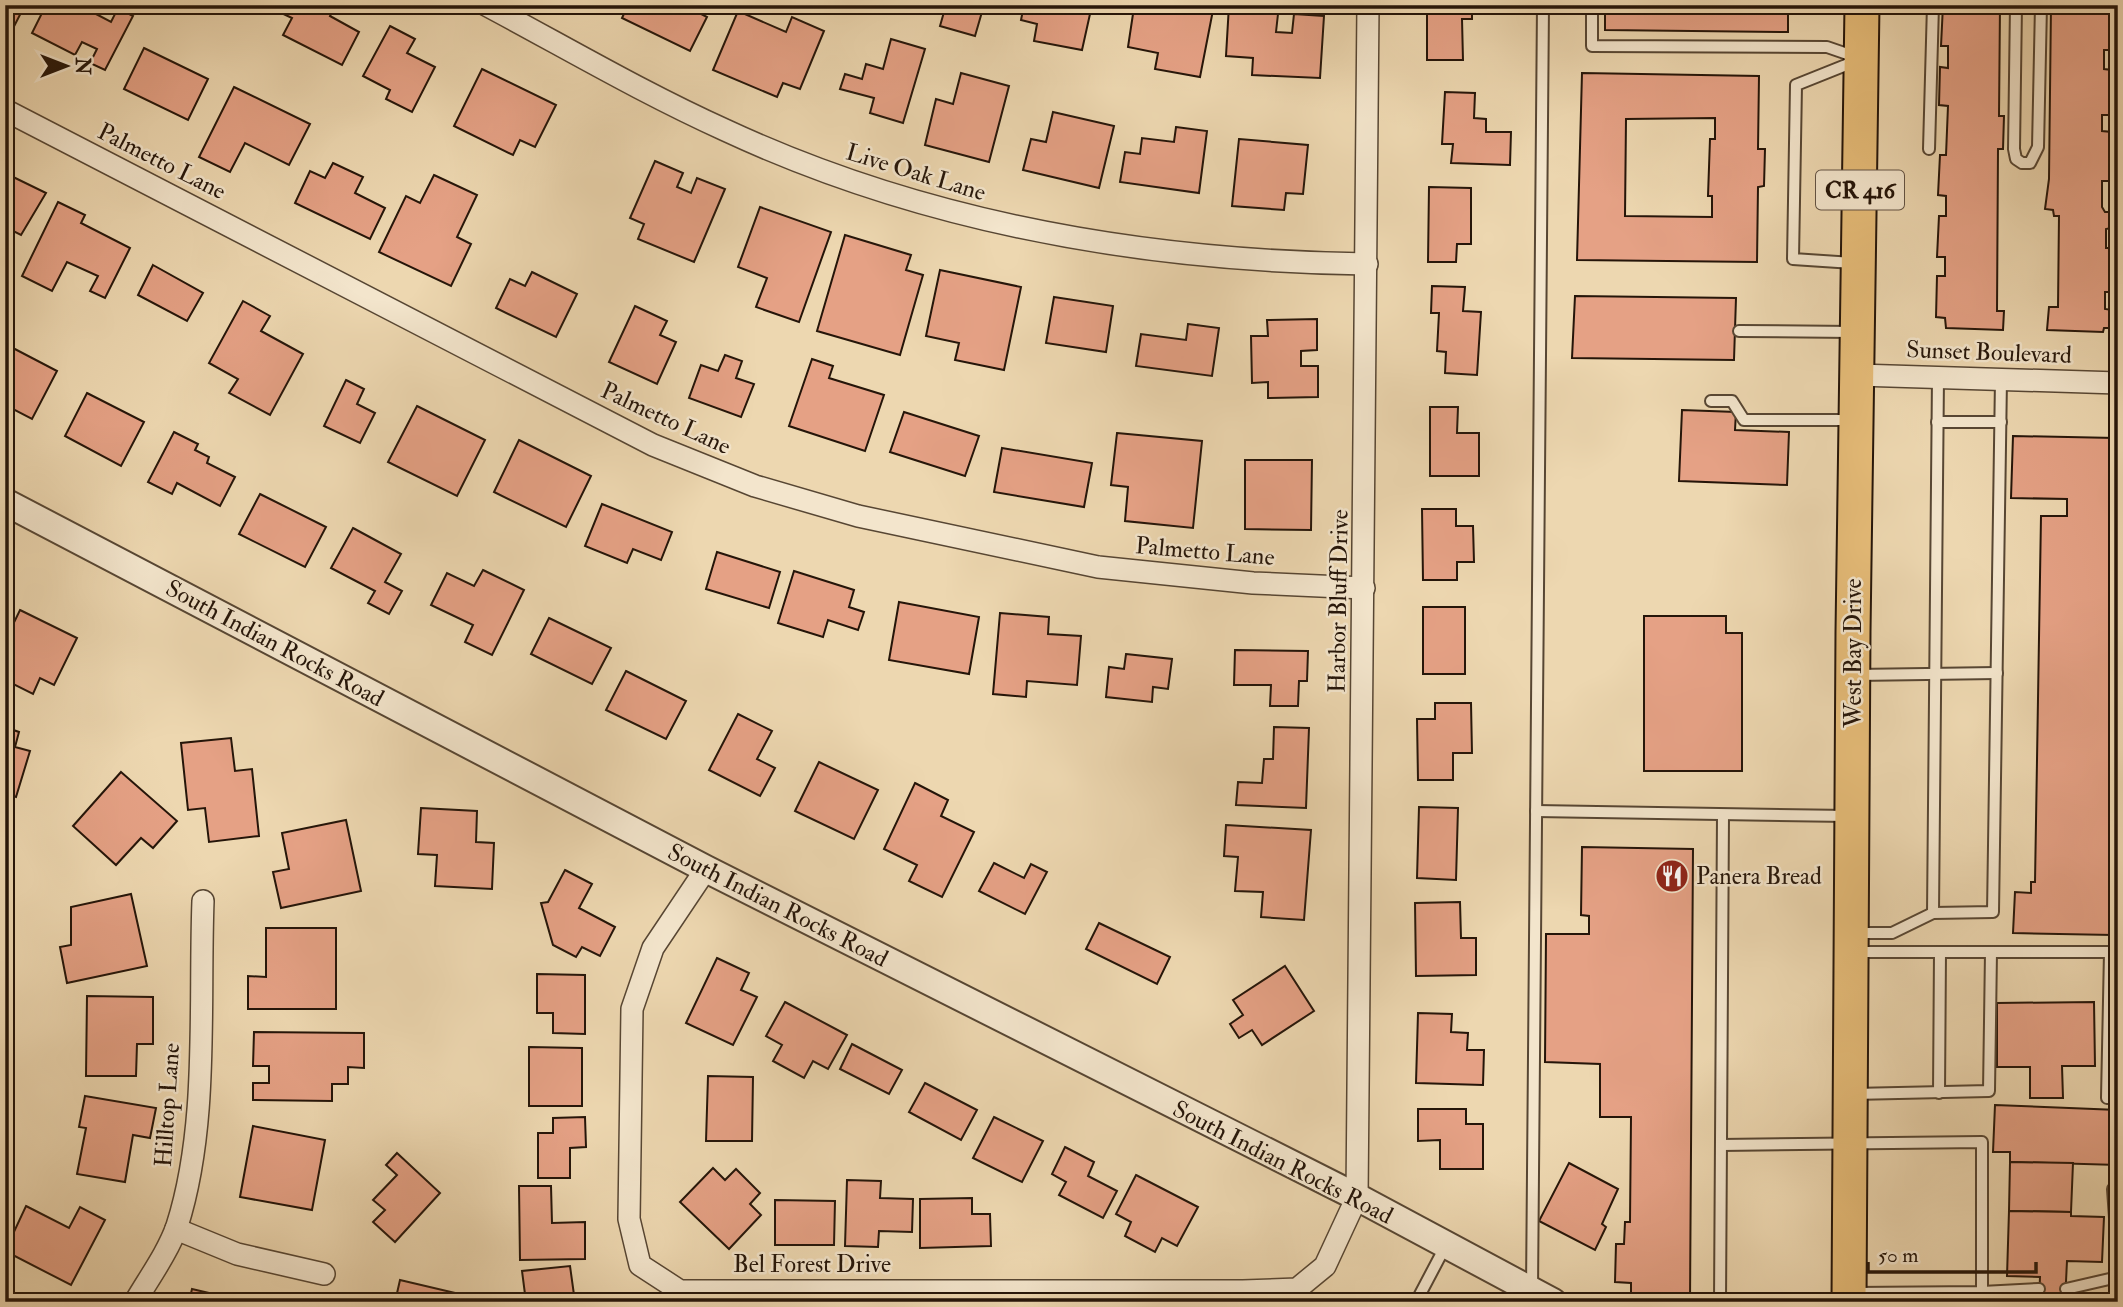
<svg xmlns="http://www.w3.org/2000/svg" width="2123" height="1307" font-family="'IM FELL Double Pica',serif">
	<style>
		.building { fill: #e5a185; stroke: #251509; stroke-width: 2; fill-rule: evenodd }
		.lines { fill: none; stroke-linecap: round; stroke-linejoin: round }
		.service-casing { stroke: #574633; stroke-width: 14 }
		.minor-casing { stroke: #574633; stroke-width: 24 }
		.tertiary-casing { stroke: #574633; stroke-width: 30 }
		.primary-casing { stroke: #251509; stroke-width: 37 }
		.service { stroke: #f3e5cc; stroke-width: 10 }
		.minor { stroke: #f3e5cc; stroke-width: 21 }
		.tertiary { stroke: #f3e5cc; stroke-width: 26 }
		.primary { stroke: #e6bc78; stroke-width: 33 }
		.labels { text-anchor: middle; stroke-width: 5; stroke-linejoin: round; paint-order: stroke }
		.shield { fill: #f3e5cc; stroke: #635344; stroke-width: 2 }
		.shield-label { font-size: 23px; font-weight: bold; fill: #251509 }
		.street-label { font-size: 24px; fill: #251509; stroke: #f3e5cc }
		.poi-label { font-size: 24px; fill: #251509; stroke: #f3e5cc; text-anchor: start }
	</style>
	<rect width="100%" height="100%" fill="#edd7b0"/>
	<filter id="stains"><feTurbulence type="fractalNoise" baseFrequency=".00286" numOctaves="4"/><feColorMatrix values="0 0 0 0 .2 0 0 0 0 .09 0 0 0 0 .02 0 0 0 .5 -.17"/></filter>
	<radialGradient id="worn" r=".72"><stop offset=".6" stop-color="#630" stop-opacity="0"/><stop offset="1" stop-color="#630" stop-opacity=".3"/></radialGradient>
	<g class="building">
		<path d="M5,5H25L7,40H5Z"/>
		<path d="M46,5H101L96,14L111,22L118,8L133,16L105,70L90,63L97,49L82,42L75,55L32,33Z"/>
		<path d="M280,5H336L330,16L359,32L342,65L283,35L292,18L277,11Z"/>
		<path d="M628,5H684L707,17L690,51L622,18Z"/>
		<path d="M946,5H984L975,36L940,26Z"/>
		<path d="M1024,5H1092L1082,50L1034,41L1037,24L1021,20Z"/>
		<path d="M1119,5H1214L1200,77L1155,69L1158,53L1128,47L1133,14L1118,11Z"/>
		<path d="M1229,5H1261V12L1278,14L1276,32L1292,33L1294,14L1324,16L1320,78L1252,75L1253,58L1226,56Z"/>
		<path d="M1427,5H1472V19H1462L1463,60H1427Z"/>
		<path d="M1605,5H1788V32L1605,30Z"/>
		<path d="M1943,5H2000L1999,116H2004L2003,149H1998L1997,311H2004L2003,330L1946,328L1945,318L1936,317L1937,276H1945V257H1937L1939,216H1946V196L1938,195L1940,155H1946L1948,106L1939,105L1940,67L1948,68V46H1941Z"/>
		<path d="M2051,5L2112,7L2109,50H2104V69L2112,70L2111,115H2102V131L2112,132L2111,181H2102V207L2105,212H2113L2111,228L2106,229V248H2112L2111,292H2105V309L2112,310L2111,328H2104L2103,332L2047,330L2049,307H2058L2059,216H2054L2053,210L2045,209L2049,179Z"/>
		<path d="M738,11L786,32L792,17L824,31L800,89L783,83L777,97L713,70Z"/>
		<path d="M390,26L415,39L407,53L435,67L412,112L386,99L390,90L363,76Z"/>
		<path d="M891,39L925,49L903,123L870,113L874,98L840,89L845,74L862,79L866,64L883,69Z"/>
		<path d="M144,48L208,79L188,120L124,89Z"/>
		<path d="M482,69L556,105L535,147L520,140L513,155L454,126Z"/>
		<path d="M961,73L1009,86L989,162L925,145L936,99L953,104Z"/>
		<path d="M1582,73L1759,76L1758,149H1765L1764,186L1758,187L1757,262L1577,260ZM1715,118V139H1710L1708,196H1712V217L1625,216L1626,119Z"/>
		<path d="M234,87L310,124L289,165L245,143L230,172L199,157Z"/>
		<path d="M1445,92L1475,93L1474,118L1486,119V132H1511L1510,165L1451,163L1453,144H1442Z"/>
		<path d="M1053,112L1114,126L1099,188L1023,170L1031,139L1046,142Z"/>
		<path d="M1176,127L1207,131L1199,193L1120,182L1125,152L1140,154L1142,138L1174,142Z"/>
		<path d="M1239,139L1308,145L1303,194L1286,193L1284,210L1232,206Z"/>
		<path d="M655,161L683,173L677,187L691,193L697,178L725,189L694,262L638,239L644,224L630,218Z"/>
		<path d="M333,163L363,177L355,193L385,208L370,239L295,203L310,171L325,178Z"/>
		<path d="M5,173L46,193L21,235L5,227Z"/>
		<path d="M434,175L477,195L457,237L471,244L451,286L379,252L406,196L420,203Z"/>
		<path d="M1429,187L1471,188V244H1457L1456,262H1428Z"/>
		<path d="M58,202L85,215L81,223L130,248L105,298L90,291L98,276L67,262L52,291L22,276Z"/>
		<path d="M760,207L831,232L799,322L756,307L767,278L738,267Z"/>
		<path d="M845,235L911,255L906,270L923,275L900,355L817,331Z"/>
		<path d="M153,265L203,293L187,321L138,295Z"/>
		<path d="M940,270L1021,287L1004,370L955,360L959,343L926,336Z"/>
		<path d="M532,272L577,294L556,337L496,308L510,279L525,286Z"/>
		<path d="M1432,286L1465,287L1463,311L1481,312L1477,375L1445,373L1446,352L1437,351L1439,313H1431Z"/>
		<path d="M1575,296L1736,298L1734,360L1572,358Z"/>
		<path d="M1054,297L1113,306L1106,352L1046,343Z"/>
		<path d="M243,301L270,316L261,331L303,354L270,415L229,393L238,379L209,363Z"/>
		<path d="M635,306L667,321L660,335L676,342L657,384L609,362Z"/>
		<path d="M1317,319V350L1301,351V366H1318V397L1268,398V382L1252,383L1251,336H1268L1267,320Z"/>
		<path d="M1188,324L1219,328L1212,376L1136,366L1141,334L1186,340Z"/>
		<path d="M11,347L57,371L32,419L5,405V358Z"/>
		<path d="M725,355L742,361L736,378L754,384L741,417L689,398L701,365L718,371Z"/>
		<path d="M812,359L833,366L829,378L884,395L865,451L789,426Z"/>
		<path d="M346,380L364,389L357,404L375,413L360,443L324,426Z"/>
		<path d="M87,393L144,422L121,466L65,436Z"/>
		<path d="M417,406L485,440L457,496L388,462Z"/>
		<path d="M1430,407H1458L1457,433H1479V476H1430Z"/>
		<path d="M1682,410L1736,412L1735,430L1789,432L1787,485L1679,481Z"/>
		<path d="M904,412L979,436L965,476L890,452Z"/>
		<path d="M174,432L198,444L195,450L209,457L207,463L235,477L220,506L177,483L172,494L148,482Z"/>
		<path d="M1117,433L1202,441L1193,528L1125,521L1128,487L1111,485Z"/>
		<path d="M2013,436L2115,438L2113,935L2013,933L2015,892L2031,893V882H2035L2041,516H2067V499L2011,498Z"/>
		<path d="M519,440L591,476L566,527L494,492Z"/>
		<path d="M1002,448L1092,463L1084,507L994,492Z"/>
		<path d="M1245,460H1312L1311,530L1245,529Z"/>
		<path d="M260,494L326,527L305,567L239,534Z"/>
		<path d="M602,504L672,532L661,560L633,549L627,563L585,546Z"/>
		<path d="M1422,509H1456V526H1473L1474,562H1457V580H1423Z"/>
		<path d="M353,528L401,554L385,582L402,591L389,614L368,603L375,591L331,568Z"/>
		<path d="M717,552L780,572L769,608L706,589Z"/>
		<path d="M483,570L524,590L492,655L465,642L473,625L431,605L447,573L474,586Z"/>
		<path d="M794,571L854,590L849,607L864,612L858,630L828,620L823,637L778,623Z"/>
		<path d="M899,602L979,617L969,674L889,660Z"/>
		<rect x="1423" y="607" width="42" height="67"/>
		<path d="M20,610L77,638L54,685L40,678L33,694L5,680V641Z"/>
		<path d="M1000,613L1049,617L1048,634L1081,636L1077,685L1027,681L1026,697L993,694Z"/>
		<path d="M1644,616H1726V633H1742V771H1644Z"/>
		<path d="M549,618L611,648L592,684L531,654Z"/>
		<path d="M1235,650L1308,651L1307,681H1299L1298,706H1270L1271,685H1234Z"/>
		<path d="M1126,654L1172,659L1168,689L1153,687L1152,702L1106,697L1109,667L1124,669Z"/>
		<path d="M626,671L686,701L666,739L606,710Z"/>
		<path d="M1435,703H1471L1472,753H1453V780H1418L1417,719H1435Z"/>
		<path d="M738,714L772,731L757,759L775,768L760,796L709,770Z"/>
		<path d="M5,727L19,732L15,747L30,751L16,797L5,793Z"/>
		<path d="M1274,727L1309,728L1306,808L1236,805L1238,782L1262,783L1264,759H1273Z"/>
		<path d="M231,738L235,771L252,769L259,836L209,842L205,808L188,810L181,743Z"/>
		<path d="M819,762L878,790L854,839L795,811Z"/>
		<path d="M121,772L177,821L153,848L141,838L116,865L73,826Z"/>
		<path d="M915,783L948,800L941,816L974,832L942,897L909,881L917,865L884,849Z"/>
		<path d="M1419,807L1458,808L1456,880L1417,878Z"/>
		<path d="M421,808L477,811L476,842L494,843L492,889L435,886L437,855L418,854Z"/>
		<path d="M346,820L361,891L281,908L273,872L289,869L282,833Z"/>
		<path d="M1226,825L1311,830L1304,920L1261,917L1263,892L1235,891L1238,857L1224,856Z"/>
		<path d="M1582,847L1693,849L1690,1302H1646L1631,1293V1283L1615,1282L1616,1244H1624L1625,1222H1630L1631,1117H1600V1064L1545,1062L1546,934H1589V916L1581,915Z"/>
		<path d="M994,863L1024,878L1031,864L1047,872L1025,914L979,891Z"/>
		<path d="M565,870L592,884L579,908L615,927L600,956L582,947L576,957L553,945L541,903L548,902Z"/>
		<path d="M131,894L147,966L67,983L60,947L71,945V907Z"/>
		<path d="M1460,902L1461,938H1476V975L1416,976L1415,903Z"/>
		<path d="M1099,923L1170,957L1157,984L1086,949Z"/>
		<path d="M266,928H336V1009H248V976L266,977Z"/>
		<path d="M717,958L749,973L741,990L757,997L733,1045L686,1023Z"/>
		<path d="M1285,966L1314,1011L1262,1045L1252,1030L1239,1038L1230,1024L1243,1015L1233,1000Z"/>
		<path d="M537,974L585,975V1034L553,1033V1013H537Z"/>
		<path d="M87,996L153,997V1044H137L136,1076H86Z"/>
		<path d="M785,1002L847,1035L828,1069L813,1061L804,1078L773,1061L782,1045L766,1036Z"/>
		<path d="M2094,1002L2095,1066H2062L2063,1098H2030V1067H1997V1003Z"/>
		<path d="M1418,1013L1452,1014L1451,1032L1468,1033L1467,1050H1484L1483,1085L1416,1083Z"/>
		<path d="M254,1032L364,1033V1068L348,1067V1084H332V1101L253,1100V1083H269V1066H253Z"/>
		<path d="M852,1044L902,1070L889,1094L840,1069Z"/>
		<path d="M529,1047L582,1048V1106H529Z"/>
		<path d="M708,1076L753,1077L752,1141H706Z"/>
		<path d="M925,1083L977,1110L961,1140L909,1112Z"/>
		<path d="M85,1096L156,1108L150,1138L133,1135L125,1182L77,1174L86,1128L79,1127Z"/>
		<path d="M1995,1105L2118,1110V1165L2010,1162V1152H1993Z"/>
		<path d="M1418,1109H1466V1124H1483V1169H1440V1140L1418,1141Z"/>
		<path d="M585,1117L586,1147L570,1148V1178H538V1133H553V1118Z"/>
		<path d="M994,1117L1043,1141L1022,1182L973,1158Z"/>
		<path d="M253,1126L325,1140L312,1210L240,1197Z"/>
		<path d="M1065,1147L1094,1162L1088,1176L1117,1191L1103,1218L1059,1195L1066,1182L1052,1174Z"/>
		<path d="M397,1153L440,1193L395,1242L373,1222L385,1210L373,1200L397,1175L386,1165Z"/>
		<path d="M2010,1162L2073,1163L2071,1212L2009,1211Z"/>
		<path d="M1569,1163L1618,1189L1602,1224L1606,1227L1595,1250L1539,1221Z"/>
		<path d="M713,1168L725,1180L736,1169L760,1193L750,1204L761,1215L729,1249L680,1202Z"/>
		<path d="M1136,1175L1198,1207L1177,1246L1162,1238L1155,1252L1125,1236L1131,1222L1116,1214Z"/>
		<path d="M847,1180L881,1181L880,1198L913,1199L912,1232L879,1231L878,1247L845,1246Z"/>
		<path d="M519,1186H551L552,1223L585,1222V1259L520,1260Z"/>
		<path d="M972,1198V1214H990L991,1246L920,1248V1199Z"/>
		<path d="M775,1200L835,1201L834,1245H775Z"/>
		<path d="M26,1206L69,1228L80,1207L105,1220L71,1285L5,1251Z"/>
		<path d="M2009,1211L2071,1212V1216L2104,1217L2102,1262L2067,1261L2065,1302L2039,1301L2040,1277L2007,1276Z"/>
		<path d="M570,1266L575,1302H526L522,1271Z"/>
		<path d="M400,1280L468,1296L467,1302H395Z"/>
		<path d="M192,1289L222,1296L221,1302H189Z"/>
	</g>
	<g class="lines">
		<defs>
			<g id="service">
				<path d="M1592,5V46L1827,47L1856,57"/>
				<path d="M2016,5L2014,149L2016,159L2022,163H2030L2038,147L2041,5"/>
				<path d="M1929,149L1933,5"/>
				<path d="M1853,263L1793,259L1796,85L1856,61"/>
				<path d="M1739,331L1853,332"/>
				<path d="M1938,377L1933,913L1993,912L2001,379"/>
				<path d="M1711,401H1732L1744,420H1854"/>
				<path d="M1937,422H2001"/>
				<path d="M1856,675L1997,673"/>
				<path d="M1536,811L1848,816"/>
				<path d="M1856,933H1892L1933,913"/>
				<path d="M1854,952H2118"/>
				<path d="M2110,952L2107,1098H2118"/>
				<path d="M1939,1093L1940,952"/>
				<path d="M1853,1094L1989,1091L1991,952"/>
				<path d="M1721,1145L1982,1142V1292L1853,1293"/>
				<path d="M2118,1189H2113L2118,1261"/>
				<path d="M2066,1289L2118,1277"/>
				<path d="M1532,1290L1543,5"/>
				<path d="M1982,1292L2039,1289"/>
				<path d="M1416,1302L1446,1245"/>
				<path d="M1720,1302L1723,815"/>
			</g>
			<g id="minor">
				<path d="M486,5C565,47 643,93 725,130C927,224 1145,261 1367,264"/>
				<path d="M5,110L653,445L755,486L858,516L1098,567L1253,583L1364,588"/>
				<path d="M1858,375L2118,383"/>
				<path d="M706,869L653,948L632,1009L629,1219L640,1265L680,1291H1243L1297,1289L1325,1266L1357,1197L1368,5"/>
				<path d="M176,1229L237,1254L324,1274"/>
				<path d="M135,1302C149,1278 168,1252 177,1226C209,1126 199,1006 203,901"/>
			</g>
			<path id="tertiary" d="M5,502L706,869L1357,1197L1553,1302"/>
			<path id="primary" d="M1849,1302L1853,632L1862,5"/>
		</defs>
		<use href="#service" class="service-casing"/>
		<use href="#minor" class="minor-casing"/>
		<use href="#tertiary" class="tertiary-casing"/>
		<use href="#primary" class="primary-casing"/>
		<use href="#service" class="service"/>
		<use href="#minor" class="minor"/>
		<use href="#tertiary" class="tertiary"/>
		<use href="#primary" class="primary"/>
	</g>
	<defs>
		<symbol id="restaurant-disc" viewBox="-11 -11 22 22"><circle r="9.5" fill="#8f2418" stroke="#f3e5cc"/><path d="M-5-6h1v4h1v-4h1v4h1v-4h1v5L-1.5 .5V6h-2V.5L-5-1ZM5-6V6H3V1.5H1.5Q1.5-4 5-6Z" fill="#fff"/></symbol>
	</defs>
	<g fill-rule="evenodd">
		<use href="#restaurant-disc" x="1653" y="857" width="38" height="38"/>
	</g>
	<g class="labels">
		<rect class="shield" x="1816" y="170.5" width="88" height="39" rx="5"/>
		<g class="shield-label">
			<text x="1860" y="198">CR 416</text>
		</g>
		<g class="street-label">
			<text transform="translate(162 161) rotate(27)" y="8">Palmetto Lane</text>
			<text transform="translate(916 172) rotate(17)" y="8">Live Oak Lane</text>
			<text transform="translate(1989 352) rotate(2)" y="8">Sunset Boulevard</text>
			<text transform="translate(666 418) rotate(25)" y="8">Palmetto Lane</text>
			<text transform="translate(1205 551) rotate(5)" y="8">Palmetto Lane</text>
			<text transform="translate(1338 601) rotate(-89)" y="8">Harbor Bluff Drive</text>
			<text transform="translate(275 643) rotate(28)" y="8">South Indian Rocks Road</text>
			<text transform="translate(1853 653) rotate(-90)" y="8">West Bay Drive</text>
			<text transform="translate(778 905) rotate(27)" y="8">South Indian Rocks Road</text>
			<text transform="translate(167 1105) rotate(-86)" y="8">Hilltop Lane</text>
			<text transform="translate(1283 1162) rotate(27)" y="8">South Indian Rocks Road</text>
			<text x="812" y="1272">Bel Forest Drive</text>
		</g>
		<g class="poi-label">
			<text x="1696" y="884">Panera Bread</text>
		</g>
	</g>
	<rect width="2123" height="1307" fill="none" stroke="#edd7b0" stroke-width="28"/>
	<rect x="7" y="7" width="2109" height="1293" fill="none" stroke="#251509" stroke-width="3.5"/>
	<rect x="14" y="14" width="2095" height="1279" fill="none" stroke="#251509" stroke-width="2"/>
	<g transform="translate(66 66) rotate(90)" stroke="#f3e5cc" stroke-width="5" paint-order="stroke">
	<path d="M0-5L12 26L0 18L-12 26Z" fill="#251509"/>
	<text y="-10" font-size="19" font-weight="bold" text-anchor="middle" fill="#251509">N</text>
	</g>
	<path d="M1868 1262v10h168v-10" fill="none" stroke="#251509" stroke-width="3.5"/>
	<text x="1878" y="1262" font-size="21" fill="#251509" stroke="#f3e5cc" stroke-width="5" paint-order="stroke">50 m</text>
	<rect width="100%" height="100%" filter="url(#stains)"/>
	<rect width="100%" height="100%" fill="url(#worn)"/>
</svg>
